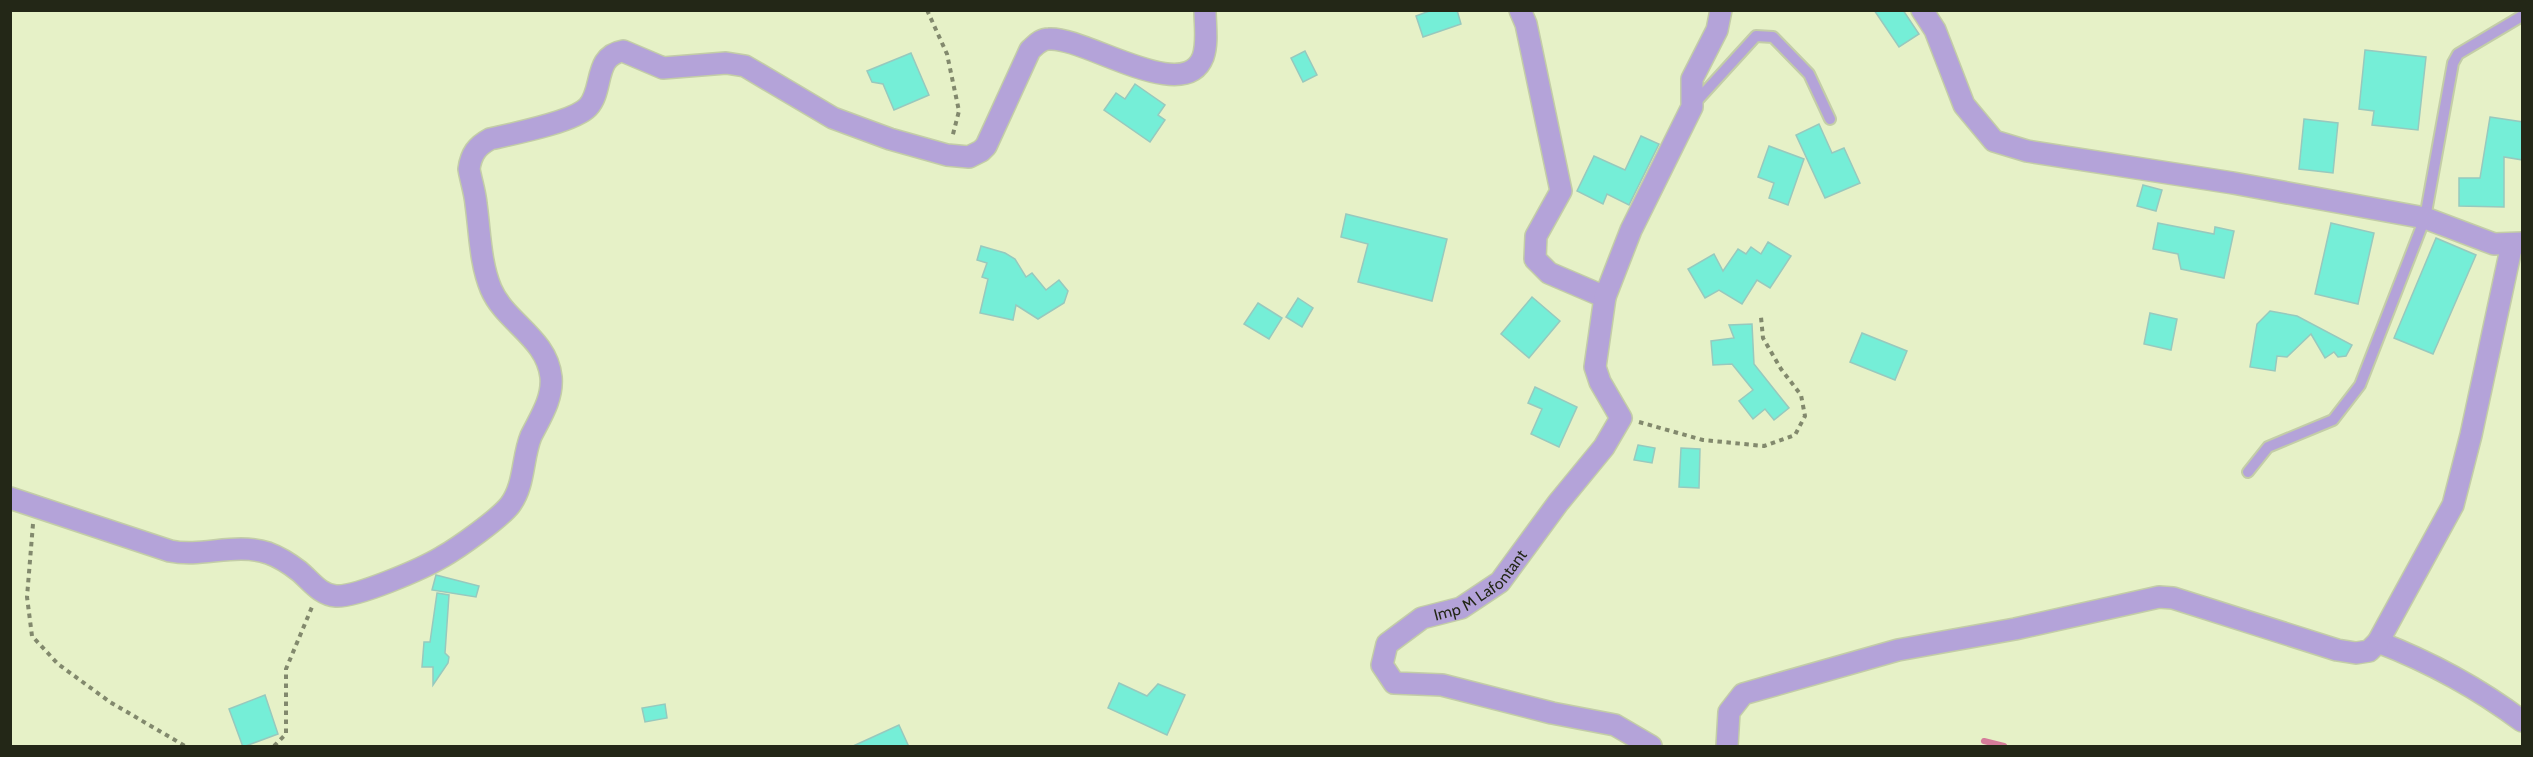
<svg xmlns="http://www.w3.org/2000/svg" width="2533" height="757" font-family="Cabin,sans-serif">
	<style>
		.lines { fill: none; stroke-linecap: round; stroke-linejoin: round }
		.stream { stroke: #d57c9a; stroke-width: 6 }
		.building { fill: #75eed7; stroke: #97c9be; stroke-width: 1.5 }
		.service-casing { stroke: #c3cda7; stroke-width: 14 }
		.minor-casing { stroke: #c3cda7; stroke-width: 24 }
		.path { stroke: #82896d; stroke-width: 4; stroke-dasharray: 4.5 4.5; stroke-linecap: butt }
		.service { stroke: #b4a3d9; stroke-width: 10 }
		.minor { stroke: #b4a3d9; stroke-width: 21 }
		.labels { text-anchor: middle; stroke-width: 4.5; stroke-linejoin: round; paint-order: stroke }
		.street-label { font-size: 16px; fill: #232717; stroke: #f3fed4 }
	</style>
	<rect width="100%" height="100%" fill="#e6f1c7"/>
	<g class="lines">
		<path class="stream" d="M1984,741L2004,746"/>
	</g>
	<g class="building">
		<path d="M1432,10H1457L1461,24L1423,37L1416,16Z"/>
		<path d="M1874,10H1903L1919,34L1899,47Z"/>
		<path d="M2365,50L2426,57L2418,130L2372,125L2374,111L2359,109Z"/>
		<path d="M1305,51L1317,75L1303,82L1291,58Z"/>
		<path d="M911,53L929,95L894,110L883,84L872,82L867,71Z"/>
		<path d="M1135,84L1165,105L1158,115L1165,120L1150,142L1104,110L1116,93L1125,99Z"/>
		<path d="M2490,117L2523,122V160L2504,157V207L2459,206V178H2480Z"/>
		<path d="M2304,119L2338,123L2333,173L2299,169Z"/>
		<path d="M1819,124L1832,153L1844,148L1860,183L1825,198L1796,135Z"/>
		<path d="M1641,136L1659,144L1629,205L1607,194L1603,204L1577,191L1594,156L1625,170Z"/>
		<path d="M1769,146L1804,159L1788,205L1769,198L1774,183L1758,177Z"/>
		<path d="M2143,185L2162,190L2156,211L2137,206Z"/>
		<path d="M1346,214L1447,239L1432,301L1358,282L1368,244L1341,237Z"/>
		<path d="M2158,223L2214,234L2215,227L2234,231L2224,278L2181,269L2178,254L2153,249Z"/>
		<path d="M2331,223L2374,233L2358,304L2315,294Z"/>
		<path d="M2436,238L2476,255L2433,354L2394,338Z"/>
		<path d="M1768,242L1791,256L1770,288L1757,280L1742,304L1719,290L1705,298L1688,269L1714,254L1723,271L1738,249L1746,254L1751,247L1761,254Z"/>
		<path d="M981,246L1005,253L1015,259L1026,277L1032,273L1046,290L1059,280L1068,291L1064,303L1038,319L1016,305L1013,320L980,313L988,279L982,277L987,263L977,260Z"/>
		<path d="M1532,297L1560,321L1529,358L1501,334Z"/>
		<path d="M1298,298L1313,308L1302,327L1286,317Z"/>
		<path d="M1258,303L1282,318L1269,339L1244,324Z"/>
		<path d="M2270,311L2297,316L2352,345L2346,356L2338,357L2334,352L2325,358L2311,334L2287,357L2277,356L2275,371L2250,367L2257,324Z"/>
		<path d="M2150,313L2177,319L2171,350L2144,344Z"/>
		<path d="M1752,324L1754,364L1789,408L1774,420L1765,409L1753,419L1739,401L1753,390L1732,364L1713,365L1711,341L1734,338L1729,325Z"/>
		<path d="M1862,333L1907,351L1895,380L1850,362Z"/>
		<path d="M1535,387L1577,407L1559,447L1531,434L1542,409L1528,403Z"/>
		<path d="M1638,445L1655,448L1652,463L1634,460Z"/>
		<path d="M1681,448L1700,449L1699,488L1679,487Z"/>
		<path d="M436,575L479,586L476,597L432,590Z"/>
		<path d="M437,593L449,595L445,653L449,657L448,663L433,685V667H422L424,642H430Z"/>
		<path d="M1119,683L1147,696L1158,684L1185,695L1167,735L1108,708Z"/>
		<path d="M265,695L278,734L243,747L229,709Z"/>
		<path d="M665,704L667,718L645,722L642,708Z"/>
		<path d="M899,725L909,747H851Z"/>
	</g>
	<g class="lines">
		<defs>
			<g id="service">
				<path d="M1694,104L1756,36L1773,37L1809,74L1830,119"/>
				<path d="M2248,472L2268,447L2333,420L2360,385L2425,218L2453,63L2458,54L2522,16"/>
			</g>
			<g id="minor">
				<path d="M1520,10L1526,24L1561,191L1536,236L1535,259L1549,273L1605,297"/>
				<path d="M1922,10L1935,30L1964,105L1994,141L2027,151L2233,183L2425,218L2494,244L2522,243"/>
				<path d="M10,498L170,551C203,558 234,542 268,553C279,557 290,564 299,571C311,581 320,595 336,596C357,597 422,569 442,557C458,548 499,519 510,505C525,485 522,458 531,436C540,418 553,399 551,377C547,338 505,322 491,289C480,263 480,232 476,204C475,192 471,181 469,169C471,154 477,146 490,139C512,134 574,122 588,107C604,90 593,56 623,51L663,68L726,63L745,66L833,118L890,139L947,155L969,157L981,151L986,146L1030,50C1036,45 1040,39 1049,39C1084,36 1184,106 1203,57C1208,43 1205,25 1205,10"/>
				<path d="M2378,642C2430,662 2478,688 2522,721"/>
				<path id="s1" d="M1651,746L1615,725L1552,713L1442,685L1394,683L1382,665L1387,644L1422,618L1461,608L1500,582L1558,503L1604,447L1621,418L1600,382L1595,367L1605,297L1631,230L1692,107V79L1717,30L1721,10"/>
				<path d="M1727,746L1729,712L1743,694L1898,650L2015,629L2159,597L2173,598L2337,650L2356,653L2369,651L2378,642L2453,505L2471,435L2512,244"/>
			</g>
		</defs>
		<use href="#service" class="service-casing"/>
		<use href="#minor" class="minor-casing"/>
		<g class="path">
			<path d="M927,10L947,54L959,111L952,138"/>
			<path d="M1639,422L1703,440L1764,446L1795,435L1805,416L1801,395L1781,369L1763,338L1761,317"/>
			<path d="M33,524L27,597L32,636L58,664L110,702L185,746"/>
			<path d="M274,746L286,734V669L312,607"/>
		</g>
		<use href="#service" class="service"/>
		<use href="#minor" class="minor"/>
	</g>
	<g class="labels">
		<g class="street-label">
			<text dy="6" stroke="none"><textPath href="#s1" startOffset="423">Imp M Lafontant</textPath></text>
		</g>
	</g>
	<rect width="2533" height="757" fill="none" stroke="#232717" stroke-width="24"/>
</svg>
